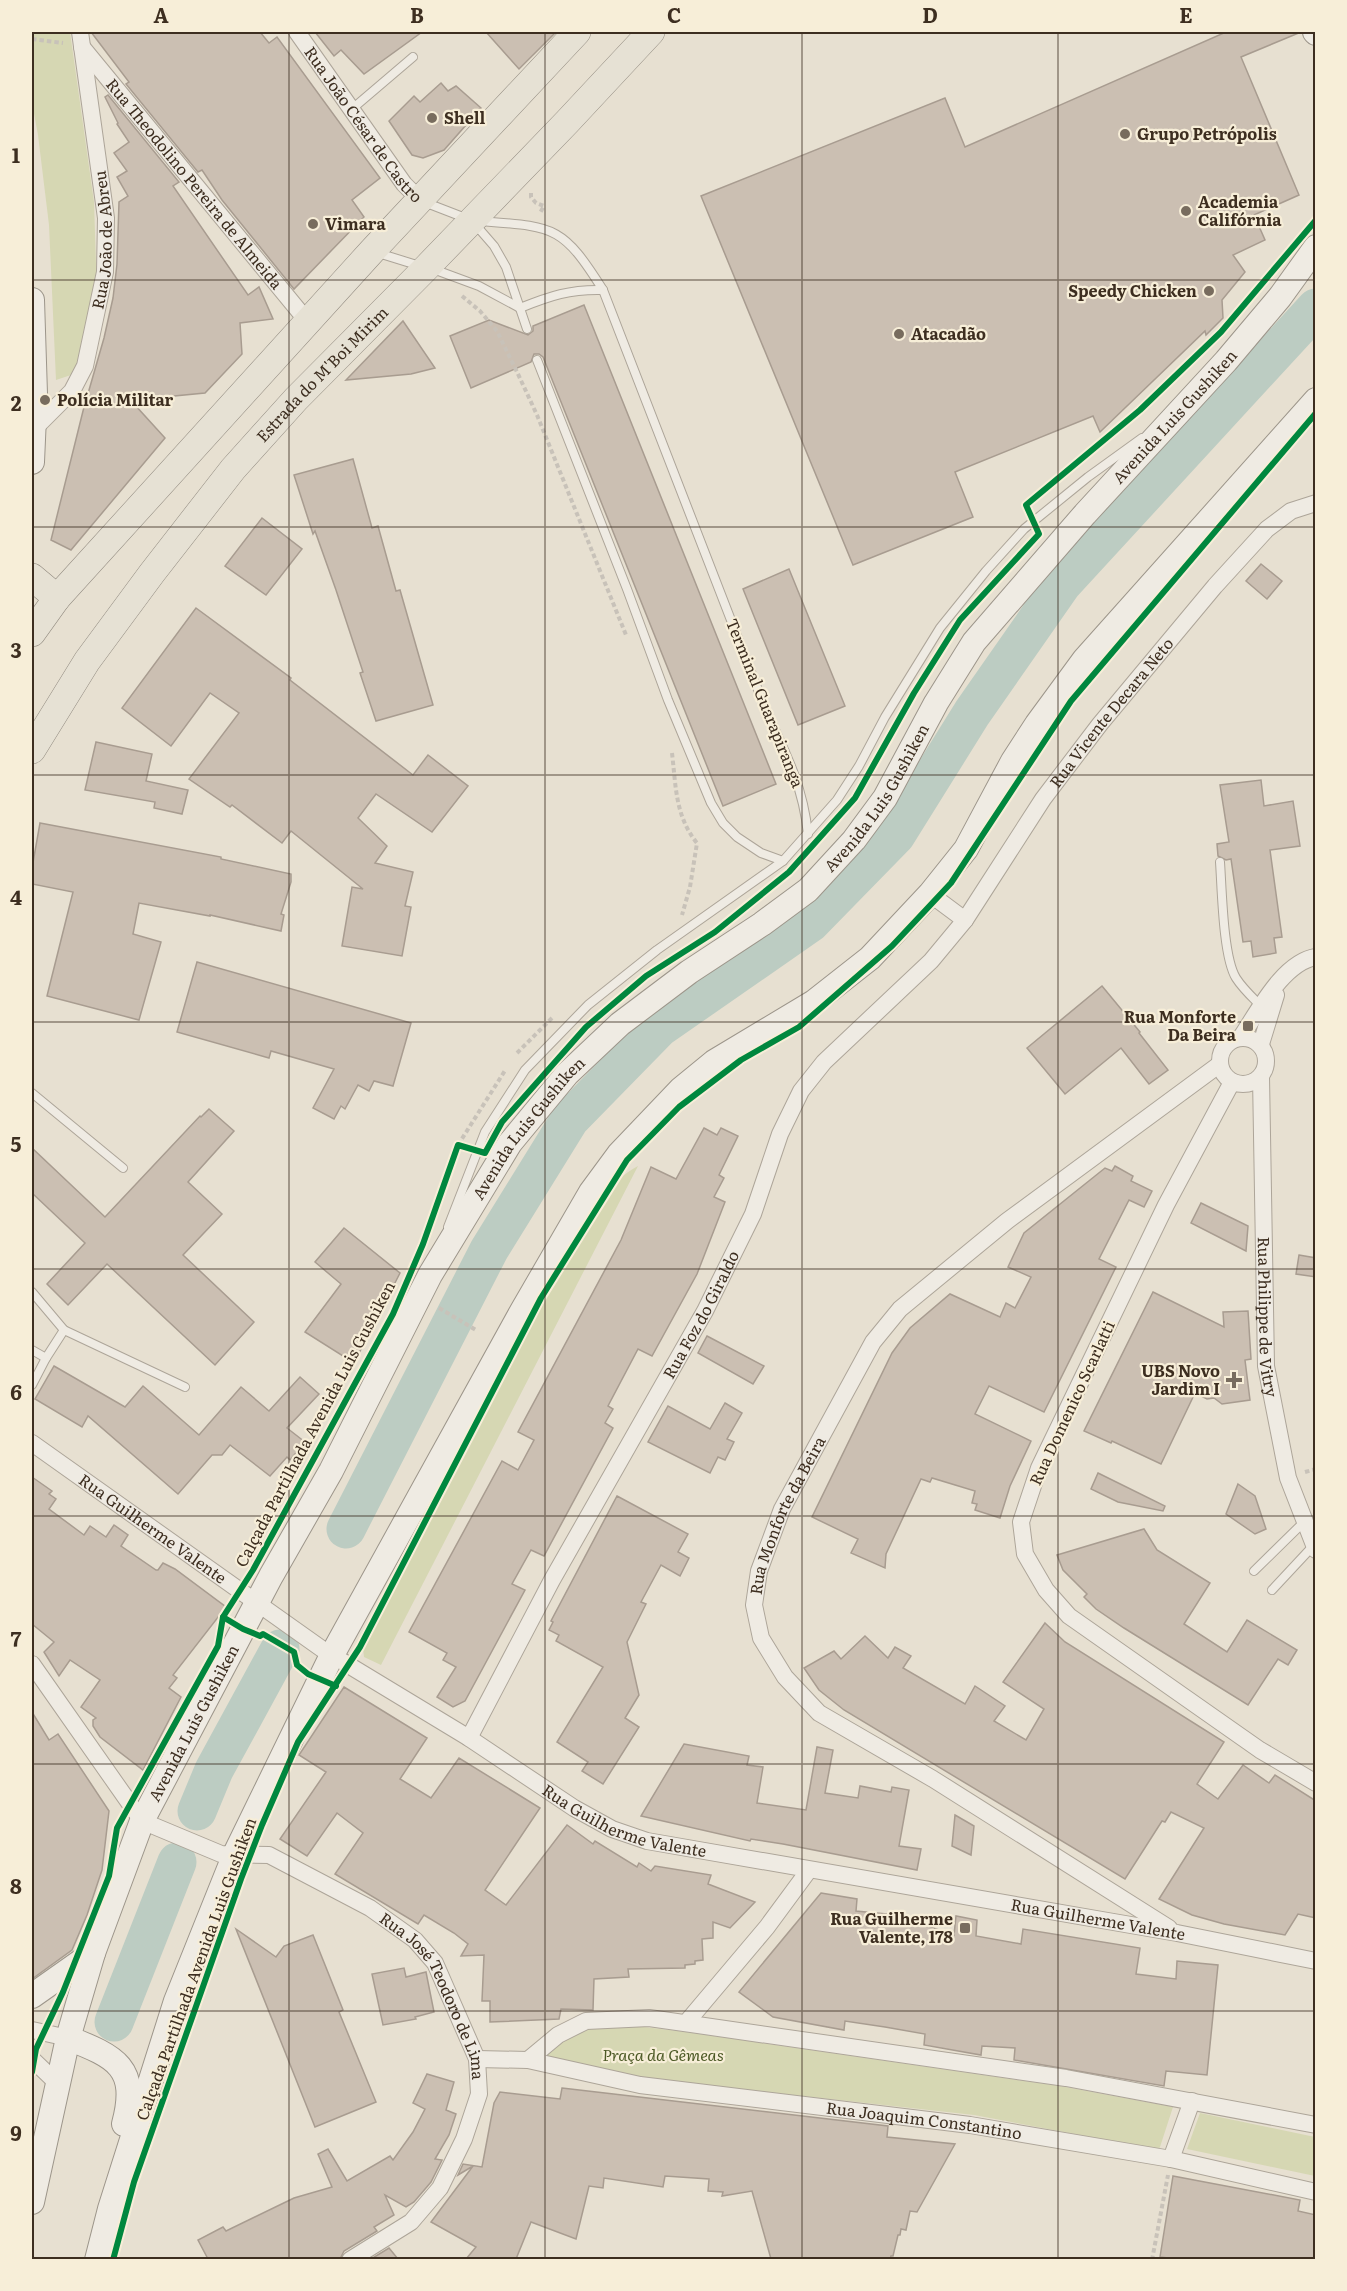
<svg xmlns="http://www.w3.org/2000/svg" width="1347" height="2291" font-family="Literata,serif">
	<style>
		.park { fill: #d6d7b3 }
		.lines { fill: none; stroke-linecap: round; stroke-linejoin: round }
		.river { stroke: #bcccc2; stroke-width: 39 }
		.building { fill: #cbbfb2; stroke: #a89c90; stroke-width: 1.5 }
		.lane-casing { stroke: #ada599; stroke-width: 10 }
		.street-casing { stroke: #ada599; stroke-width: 18 }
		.secondary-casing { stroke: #9c958a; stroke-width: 26 }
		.primary-casing { stroke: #928b80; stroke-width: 28 }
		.path { stroke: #c8c2b9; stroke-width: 4; stroke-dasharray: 4.5 3; stroke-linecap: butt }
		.lane { stroke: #efebe3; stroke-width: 8 }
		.street { stroke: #efebe3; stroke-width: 16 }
		.secondary { stroke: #efebe3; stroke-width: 24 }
		.primary { stroke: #e6e1d4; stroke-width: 27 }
		.cycleway-casing { stroke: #f7eed8; stroke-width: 10 }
		.cycleway { stroke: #00873e; stroke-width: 6 }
		.grid { fill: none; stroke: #3d2e20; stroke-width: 1.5; stroke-opacity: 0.55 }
		.poi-dot { fill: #786c5e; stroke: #f7eed8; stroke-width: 2 }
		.labels { text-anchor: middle; stroke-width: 4.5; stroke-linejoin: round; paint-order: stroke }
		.poi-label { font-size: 16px; font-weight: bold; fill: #3d2e20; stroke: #f7eed8; text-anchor: start }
		.street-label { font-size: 16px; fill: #3d2e20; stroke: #f7eed8 }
		.park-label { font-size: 16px; font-style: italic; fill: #4d5a26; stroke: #f7eed8 }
		.neatline { fill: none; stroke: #3d2e20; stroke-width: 2 }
		.grid-label { font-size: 20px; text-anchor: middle; font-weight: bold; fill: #3d2e20 }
	</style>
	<rect width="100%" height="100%" fill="#e7e0d1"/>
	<g class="park">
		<path d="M32,32H70L94,202L97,295L74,374L56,380L49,225L38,135L32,103Z"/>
		<path d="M638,1166L381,1665L364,1657L362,1641L572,1245C591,1217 607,1182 638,1166Z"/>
		<path d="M591,2026L644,2027L686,2032L1060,2086L1173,2107L1159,2150L974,2115L650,2079L546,2056L561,2040Z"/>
		<path d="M1200,2113L1315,2137V2176L1187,2149Z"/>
	</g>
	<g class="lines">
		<g class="river">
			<path d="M346,1529L489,1250L570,1119L659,1028L810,923L896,835L972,713L1062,584L1316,308"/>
			<path d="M197,1811L214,1770L280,1649"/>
			<path d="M114,2022L177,1862"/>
		</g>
	</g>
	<g class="building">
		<path d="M91,32H260L269,43L277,37L380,178L352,200L364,217L294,289L222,200L202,170L198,172L126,84L129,82Z"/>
		<path d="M315,32H422L364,74L341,50L334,56Z"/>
		<path d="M486,32H556L519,69Z"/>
		<path d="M1226,32H1301L1241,57L1299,195L1254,215L1265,240L1233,255L1245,272L1222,300L1223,318L1206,335L1205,331L1100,432L1093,416L955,472L973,517L853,565L701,196L945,98L965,147Z"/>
		<path d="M441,83L448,91L456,86L481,108L444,150L423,158L412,155L389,121L414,96L420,102Z"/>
		<path d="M108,95L179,182L173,186L248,295L259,287L273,319L240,323L242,354L205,393L164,397L165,402L135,405L165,438L71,550L51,540L83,411L104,338L113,298L117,264L119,202L128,196L117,177L127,171L114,153L129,142L117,124L118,123L105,97Z"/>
		<path d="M584,305L776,784L723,806L543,357L539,354H534L531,362L471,388L450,336L489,320L528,335L533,331V326Z"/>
		<path d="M403,321L435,368L411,374L346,380Z"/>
		<path d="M353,459L372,528L378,526L396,591L400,590L433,705L376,721L360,673L363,672L336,590L315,531L313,534L294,475Z"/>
		<path d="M262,518L302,549L266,595L225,566Z"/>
		<path d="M1261,564L1282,581L1267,599L1246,581Z"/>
		<path d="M789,569L845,706L798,725L743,589Z"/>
		<path d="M196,608L291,678L290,680L413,775L428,755L468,786L432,832L376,794L358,818L387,846L375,863L413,872L405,906L411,907L402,956L342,946L352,887L363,889L291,831L282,843L232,805L230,807L189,779L239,713L210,693L171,746L122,708Z"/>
		<path d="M96,742L152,754L146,781L188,790L182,814L154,808L155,802L85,790Z"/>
		<path d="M1261,780L1264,806L1293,801L1300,846L1270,850L1282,937L1274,938L1276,953L1253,957L1251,941L1243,942L1231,859L1226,860L1218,856L1217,844L1229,842L1220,785Z"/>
		<path d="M40,823L221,857V859L291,874V882L281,914L284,915L281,931L210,915V916L139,903L133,934L161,942L139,1020L47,996L73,892L32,884V868Z"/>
		<path d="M197,962L411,1023L393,1086L374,1081L369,1091L358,1085L345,1109L341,1106L334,1119L313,1108L334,1069L271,1051L269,1058L177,1032Z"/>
		<path d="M1102,986L1140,1032L1139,1033L1168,1070L1149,1084L1121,1048L1065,1094L1027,1048Z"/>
		<path d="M209,1109L234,1131L188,1182L222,1214L183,1255L254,1322L215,1365L107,1264L68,1305L47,1284L85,1243L32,1193V1148L105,1217L200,1116L201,1117Z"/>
		<path d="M704,1128L717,1135L721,1128L738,1136L719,1175L724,1178L714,1197L725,1202L697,1274L652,1356L638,1349L608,1406L613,1409L605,1423L613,1428L544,1556L531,1550L512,1584L525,1590L465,1701L453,1707L437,1697L456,1667L443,1660L447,1653L409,1632L502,1461L518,1470L534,1440L518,1432L621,1240L651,1167L676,1179Z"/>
		<path d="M1115,1166L1133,1176L1131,1181L1152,1191L1144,1207L1129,1200L1099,1259L1116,1267L1044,1412L989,1386L975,1414L1031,1441L1010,1486L1000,1518L975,1510L977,1504L972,1503L975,1491L932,1478L930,1482L921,1479L886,1554L885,1568L851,1553L858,1539L812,1517L892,1353L910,1328L950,1294L1000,1317L1006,1303L1015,1308L1031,1277L1008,1267L1024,1233L1105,1168L1112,1171Z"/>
		<path d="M1201,1203L1248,1226L1246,1251L1191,1223Z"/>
		<path d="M344,1228L400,1273L354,1363L305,1332L341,1284L315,1262Z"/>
		<path d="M1299,1255L1316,1258V1277L1296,1274Z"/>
		<path d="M1153,1292L1224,1327L1223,1312L1248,1311L1251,1359L1245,1360L1250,1400L1222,1404L1214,1398L1207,1399L1195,1393L1161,1464L1112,1441L1111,1443L1084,1431Z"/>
		<path d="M707,1336L764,1366L753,1384L698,1353Z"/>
		<path d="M54,1366L125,1407L143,1386L199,1435L241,1387L269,1411L300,1377L319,1394L287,1428L305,1442L290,1460L287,1457L270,1476L230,1445L222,1455H212L178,1494L88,1416L82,1427L35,1399Z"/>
		<path d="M725,1403L742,1413L727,1439L734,1442L725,1460L718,1457L710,1473L648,1442L668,1406L710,1429Z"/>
		<path d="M1098,1473L1165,1506L1163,1511L1118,1502L1091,1489Z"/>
		<path d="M32,1477L52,1491L49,1494L56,1499L49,1509L84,1535L90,1526L106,1537L114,1525L128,1535L121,1546L156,1570H158L163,1563L175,1569L226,1607L173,1675L177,1678L169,1688L181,1697L143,1770L100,1737L93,1726V1720L96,1718L81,1707L100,1680L70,1660L59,1676L44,1652L54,1642L32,1624Z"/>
		<path d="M1238,1484L1255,1496L1266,1529L1255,1534L1226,1514Z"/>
		<path d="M617,1496L688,1534L678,1552L689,1558L680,1576L661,1565L641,1602L646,1604L627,1642L639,1695L625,1718L639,1727L603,1784L582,1771L588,1762L557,1742L603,1667L556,1641L559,1635L549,1630L553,1622L551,1621Z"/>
		<path d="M1144,1529L1157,1550L1210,1583L1184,1624L1227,1652L1247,1620L1297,1650L1288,1665L1278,1659L1248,1705L1124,1628L1096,1609L1084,1597L1087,1594L1063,1570L1057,1555Z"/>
		<path d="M1045,1623L1065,1642L1224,1742L1197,1784L1218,1799L1243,1765L1269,1783L1275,1775L1316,1801V1918L1298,1914L1285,1935L1224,1924L1192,1915L1159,1899L1204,1828L1171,1812L1165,1822L1162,1821L1125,1879L844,1710L819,1690L804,1668L834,1651L841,1659L865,1636L888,1658L895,1647L911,1656L903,1668L965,1704L975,1686L1005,1706L994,1721L1026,1740L1044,1709L1003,1682Z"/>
		<path d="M344,1687L427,1738L400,1779L431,1798L459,1758L540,1808L485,1890L506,1905L567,1825L593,1844L595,1841L637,1867L639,1863L651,1871L655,1866L711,1875L708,1884L755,1902L730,1928L713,1922V1938L702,1939L703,1960L695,1961V1964L685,1965V1968L628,1969L629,1977L594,1979L593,2010L561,2009L559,2019L490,2022V2001H482L484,1955L461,1956L468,1944L454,1933L424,1915L418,1924L335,1874L363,1833L337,1813L307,1856L280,1839L326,1772L299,1755Z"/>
		<path d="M32,1712L49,1740L58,1734L109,1811L102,1870L87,1915L72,1950L32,1979Z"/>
		<path d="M684,1744L749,1756L747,1765L763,1767L757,1803L806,1810L817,1747L833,1750L825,1793L858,1798L860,1786L891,1792L892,1787L909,1790L899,1846L921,1849L917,1870L783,1844L751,1839L750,1841L641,1816Z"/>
		<path d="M955,1815L974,1826L971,1855L952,1846Z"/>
		<path d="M821,1893L857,1899L856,1911L887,1914L900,1919L901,1917L954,1935L956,1916L977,1920L976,1936L1021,1944L1023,1929L1140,1948L1136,1974L1176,1979L1177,1961L1218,1965L1207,2075L1166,2071L1164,2086L1014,2060L1015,2048L982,2046L981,2055L924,2045L925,2034L885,2027L845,2021L844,2030L773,2017L739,1992Z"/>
		<path d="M236,1929L276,1957L284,1946L313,1935L343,2010L339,2012L376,2102L315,2127Z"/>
		<path d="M404,1968L406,1977L426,1972L434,2012L415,2017L416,2019L383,2025L372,1974Z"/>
		<path d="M427,2074L454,2082L446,2110L456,2114L449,2135L435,2159L442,2160L431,2182L414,2202L406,2207L385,2195L394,2215L374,2227L377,2231L344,2251L340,2259H208L198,2240L223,2227L226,2231L294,2198L332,2187L318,2154L328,2149L347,2181L390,2156L393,2160L413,2132L425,2109L413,2103Z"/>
		<path d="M562,2088L888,2126L887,2137L955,2144L917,2212L910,2211L906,2230L901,2229L900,2235H898L893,2256H891L890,2259H771L752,2191L722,2196L723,2192L708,2191L709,2179L665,2176L663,2187L604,2178L603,2188L589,2186L576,2239L531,2222L516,2259H466L476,2247L431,2222L473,2166L458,2175L463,2164L482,2167L494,2103L500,2092L560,2099Z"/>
		<path d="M1173,2176L1300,2200L1298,2211L1316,2215V2259H1176L1160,2257Z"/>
		<path d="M389,2248L398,2259H371Z"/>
	</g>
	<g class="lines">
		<defs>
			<g id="lane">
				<path d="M352,109L413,57"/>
				<path d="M424,202L468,219"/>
				<path d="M480,221C555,227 562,225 603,290L767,713C787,755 803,787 808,834"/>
				<path d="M474,223L494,246L506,267L527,329"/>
				<path d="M378,253L420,266"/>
				<path d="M433,269L479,286L520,308C550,296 570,289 603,290"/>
				<path d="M537,360L627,589L668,700L711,803L723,823L737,837L761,853L783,861"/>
				<path d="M1220,862C1222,890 1223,957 1236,978C1243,989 1252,997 1261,1006"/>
				<path d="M32,1093L123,1168"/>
				<path d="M448,1227L485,1132L525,1070L588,1005L657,950L783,861L837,800L859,766L885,717L940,628L986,571L1024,529L1088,477L1142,438"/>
				<path d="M32,1292L64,1330L46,1358L32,1385"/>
				<path d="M64,1330L185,1387"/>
				<path d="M32,1350L46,1358"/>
				<path d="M1254,1571L1305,1521"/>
				<path d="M1272,1590L1314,1545"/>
			</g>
			<g id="street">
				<path id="s1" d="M297,32L404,184L420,200"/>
				<path id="s2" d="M82,47L308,322"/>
				<path id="s3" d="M34,429L72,391L85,366L105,272L106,218L80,32"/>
				<path d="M930,894L965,920"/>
				<path d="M1241,1037C1258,1012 1283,962 1316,957"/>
				<circle cx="1243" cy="1061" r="23"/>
				<path d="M1261,1044L1276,995"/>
				<path id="s4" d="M1261,1077L1266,1366L1288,1478L1316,1550"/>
				<path d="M1232,1082L1166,1205L1039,1468L1021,1522L1025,1554L1046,1590L1069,1616L1260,1750L1316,1783"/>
				<path id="s5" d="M32,1443L322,1649L469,1738L574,1808L612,1829L647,1841L1177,1933L1316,1961"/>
				<path id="s6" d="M32,1664L142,1821L221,1854L269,1855L370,1908L415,1940L435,1963L477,2059L479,2094L464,2139L440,2188L411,2222L350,2260"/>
				<path id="s7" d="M469,1738L552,1580L705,1311L753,1214L780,1134L801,1091L824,1062L931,961L965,920L1043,799L1100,724L1215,586L1267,529L1291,511L1316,503"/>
				<path id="s8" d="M1169,1928L933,1779L819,1713L785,1677L761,1638L754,1605L759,1571L782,1509L873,1342L900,1309L1007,1221L1220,1064"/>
				<path d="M686,2023L767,1927L809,1870"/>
				<path d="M32,2030L68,2038"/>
				<path d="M32,2059L57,2083"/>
				<path id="s9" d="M477,2059L528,2060L640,2085L970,2125L1171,2159L1316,2192"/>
				<path d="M528,2060L558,2035L586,2021L649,2018L1066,2078L1316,2125"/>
				<path d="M1171,2159L1192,2101"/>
			</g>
			<g id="secondary">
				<path d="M1315,32L1316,33"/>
				<path d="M32,300L35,394L32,462"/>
				<path d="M32,1996L93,1953"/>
				<path d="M68,2038C116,2057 139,2067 124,2124"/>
				<path id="s10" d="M32,2202L68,2038L93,1953L142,1821L271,1576L331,1471L430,1275L510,1143L567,1074L620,1024L689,972L762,924L808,890L854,840L885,798L936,703L974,642L1085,514L1226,361L1280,297L1316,247"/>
				<path d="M97,2260L110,2209L176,2001L235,1854L332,1655L522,1311L591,1192L619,1154L681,1089L714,1062L814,1002L870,958L930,894L966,849L1013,761L1037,724L1084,660L1316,400"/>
			</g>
			<g id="primary">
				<path d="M32,577L57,598"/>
				<path d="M32,633L57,598L372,251L577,32"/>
				<path id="s11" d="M32,750L87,661L152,573L233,469L296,399L427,267L567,122L651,32"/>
			</g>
		</defs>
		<use href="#lane" class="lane-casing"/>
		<use href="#street" class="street-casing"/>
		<use href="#secondary" class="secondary-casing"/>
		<use href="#primary" class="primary-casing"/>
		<g class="path">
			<path d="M32,39L63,43"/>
			<path d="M531,193V197L536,203L544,206L540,213"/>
			<path d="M462,296L480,311L497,331L518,374L537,415L626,635"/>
			<path d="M672,753C676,786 675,816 697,843L690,887L682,915"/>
			<path d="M517,1053L554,1016"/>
			<path d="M458,1145L506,1069"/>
			<path d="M439,1308L476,1330"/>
			<path d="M1305,1472L1316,1469"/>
			<path d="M1152,2260L1168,2175"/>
		</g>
		<use href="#lane" class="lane"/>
		<use href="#street" class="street"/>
		<use href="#secondary" class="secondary"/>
		<use href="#primary" class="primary"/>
		<defs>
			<g id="cycleway">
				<path d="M223,1617L243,1629L260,1636L263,1634L294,1652L297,1665L308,1674L336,1686"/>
				<path d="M32,2072L36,2049L63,1992L109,1876L117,1828L218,1646L223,1617L253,1570L393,1314L423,1244L458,1145L485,1153L502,1122L586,1027L646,976L715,932L789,872L855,798L914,693L960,620L1039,534L1026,505L1140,410L1221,332L1316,220"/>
				<path d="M113,2260L134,2182L241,1879L262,1825L298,1742L360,1647L541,1298L627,1160L679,1107L741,1060L799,1027L892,946L922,914L951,883L1071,701L1316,413"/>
			</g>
		</defs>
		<use href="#cycleway" class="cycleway-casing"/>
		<use href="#cycleway" class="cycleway"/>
	</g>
	<path class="grid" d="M289,32V2260M545,32V2260M802,32V2260M1058,32V2260M32,280H1316M32,527H1316M32,775H1316M32,1022H1316M32,1269H1316M32,1516H1316M32,1764H1316M32,2011H1316"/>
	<g class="poi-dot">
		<circle cx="432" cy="118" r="6"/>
		<circle cx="1125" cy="134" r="6"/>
		<circle cx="1186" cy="211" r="6"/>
		<circle cx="313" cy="224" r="6"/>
		<circle cx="1209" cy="291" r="6"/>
		<circle cx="899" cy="334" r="6"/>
		<circle cx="45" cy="400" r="6"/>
		<rect x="1242" y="1020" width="12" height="12" rx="3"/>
		<path d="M1231 1371h6v6h6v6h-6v6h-6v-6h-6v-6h6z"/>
		<rect x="959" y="1922" width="12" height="12" rx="3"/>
	</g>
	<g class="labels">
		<g class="poi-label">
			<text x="444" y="124">Shell</text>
			<text x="1137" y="140">Grupo Petrópolis</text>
			<text x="1198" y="208">Academia<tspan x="1198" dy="18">Califórnia</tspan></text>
			<text x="325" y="230">Vimara</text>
			<text x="1197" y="297" text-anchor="end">Speedy Chicken</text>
			<text x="911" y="340">Atacadão</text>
			<text x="57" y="406">Polícia Militar</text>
			<text x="1236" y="1023" text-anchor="end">Rua Monforte<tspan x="1236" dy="18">Da Beira</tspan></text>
			<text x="1220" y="1377" text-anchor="end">UBS Novo<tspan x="1220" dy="18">Jardim I</tspan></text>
			<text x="953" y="1925" text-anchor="end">Rua Guilherme<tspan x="953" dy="18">Valente, 178</tspan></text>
		</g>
		<g class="street-label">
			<text dy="6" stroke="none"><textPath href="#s1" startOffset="114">Rua João César de Castro</textPath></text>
			<text dy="6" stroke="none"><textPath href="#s2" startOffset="177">Rua Theodolino Pereira de Almeida</textPath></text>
			<text dy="6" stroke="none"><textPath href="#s3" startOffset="210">Rua João de Abreu</textPath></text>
			<text dy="6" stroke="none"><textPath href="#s11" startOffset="476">Estrada do M'Boi Mirim</textPath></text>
			<text dy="6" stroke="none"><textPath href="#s10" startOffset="2164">Avenida Luis Gushiken</textPath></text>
			<text transform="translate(765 703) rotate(68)" y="6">Terminal Guarapiranga</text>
			<text dy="6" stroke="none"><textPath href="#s7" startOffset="1220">Rua Vicente Decara Neto</textPath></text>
			<text dy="6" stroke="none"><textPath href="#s10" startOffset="1678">Avenida Luis Gushiken</textPath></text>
			<text dy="6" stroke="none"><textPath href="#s10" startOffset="1192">Avenida Luis Gushiken</textPath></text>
			<text dy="6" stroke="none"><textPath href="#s7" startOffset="483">Rua Foz do Giraldo</textPath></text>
			<text dy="6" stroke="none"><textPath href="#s4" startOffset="240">Rua Philippe de Vitry</textPath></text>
			<text transform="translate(1072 1403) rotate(-65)" y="6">Rua Domenico Scarlatti</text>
			<text transform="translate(315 1424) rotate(-62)" y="6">Calçada Partilhada Avenida Luis Gushiken</text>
			<text dy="6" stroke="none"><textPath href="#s8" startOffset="636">Rua Monforte da Beira</textPath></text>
			<text dy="6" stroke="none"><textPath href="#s5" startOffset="148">Rua Guilherme Valente</textPath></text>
			<text dy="6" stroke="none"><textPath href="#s10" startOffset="508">Avenida Luis Gushiken</textPath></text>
			<text dy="6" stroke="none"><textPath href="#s5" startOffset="706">Rua Guilherme Valente</textPath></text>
			<text dy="6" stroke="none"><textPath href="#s5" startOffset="1192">Rua Guilherme Valente</textPath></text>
			<text transform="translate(196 1969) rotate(-70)" y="6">Calçada Partilhada Avenida Luis Gushiken</text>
			<text dy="6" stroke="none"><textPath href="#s6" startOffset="552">Rua José Teodoro de Lima</textPath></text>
			<text dy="6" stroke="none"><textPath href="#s9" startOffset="452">Rua Joaquim Constantino</textPath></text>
		</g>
		<g class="park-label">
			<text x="663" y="2061">Praça da Gêmeas</text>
		</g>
	</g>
	<rect width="1347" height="2291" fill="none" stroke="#f7eed8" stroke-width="66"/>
	<rect x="33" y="33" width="1281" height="2225" class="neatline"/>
	<g class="grid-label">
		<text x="161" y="23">A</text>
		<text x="417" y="23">B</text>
		<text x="674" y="23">C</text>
		<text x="930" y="23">D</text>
		<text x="1186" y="23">E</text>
		<text x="16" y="163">1</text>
		<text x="16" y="411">2</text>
		<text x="16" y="658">3</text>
		<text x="16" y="905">4</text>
		<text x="16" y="1152">5</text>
		<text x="16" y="1400">6</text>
		<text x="16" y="1647">7</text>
		<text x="16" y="1894">8</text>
		<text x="16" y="2141">9</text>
	</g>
</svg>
